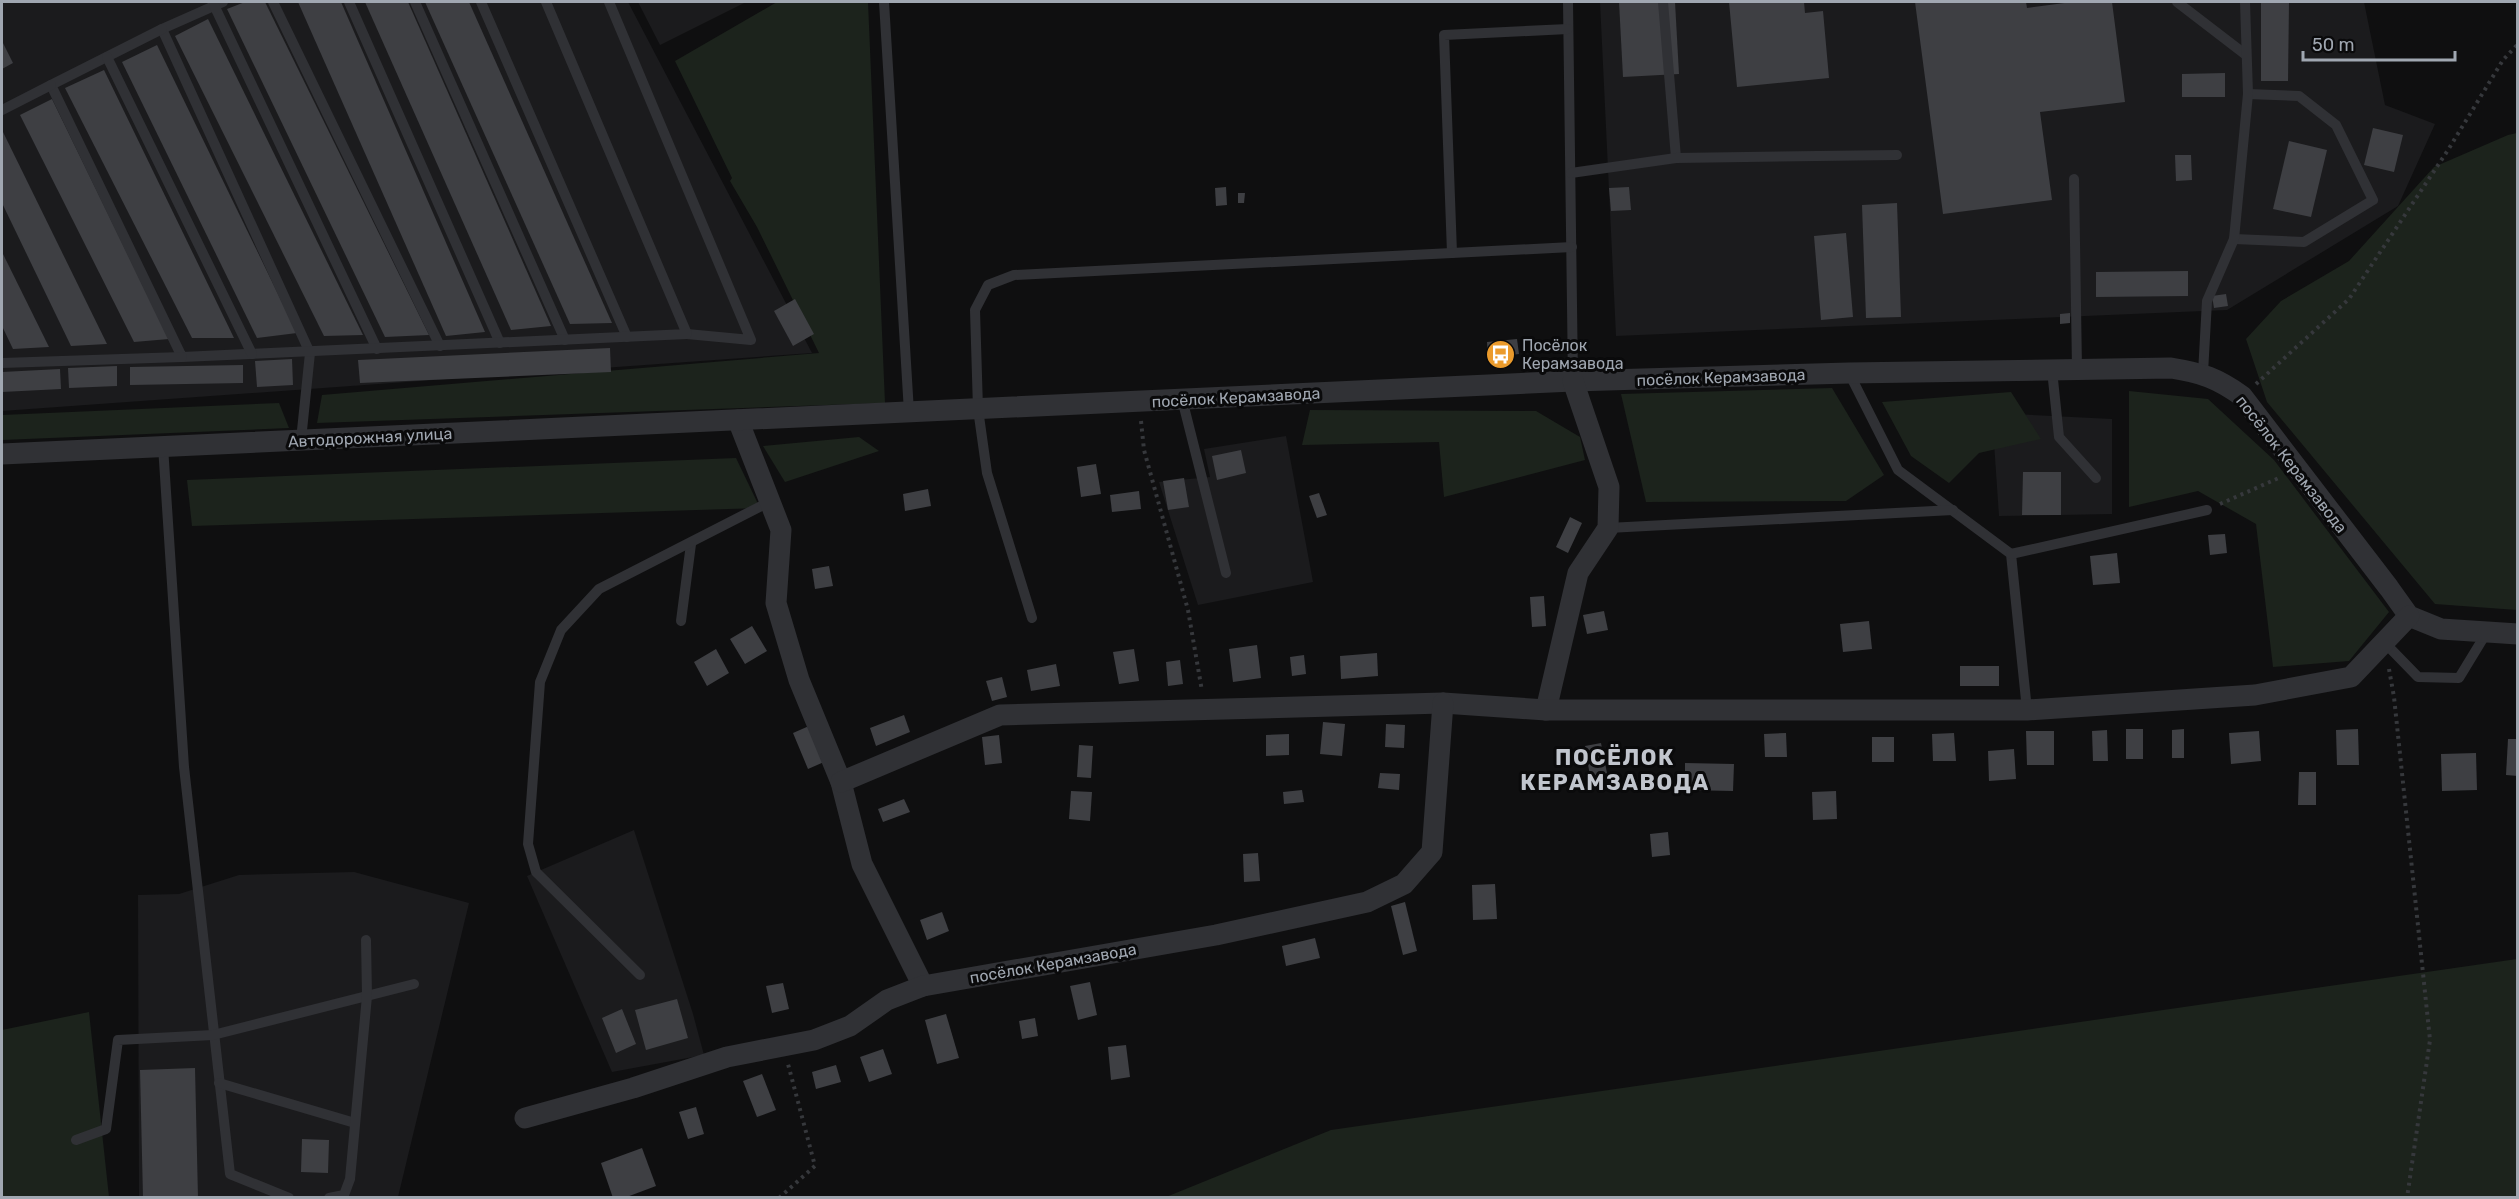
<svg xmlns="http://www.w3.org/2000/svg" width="2519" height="1199" font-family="Rubik,sans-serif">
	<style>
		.built { fill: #1b1b1d }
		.green { fill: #1c231c }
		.building { fill: #3e3f43 }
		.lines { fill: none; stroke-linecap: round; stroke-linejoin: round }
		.path { stroke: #36383c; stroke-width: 4; stroke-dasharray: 3 4.5; stroke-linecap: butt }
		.service { stroke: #303135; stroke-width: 10 }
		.minor { stroke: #303135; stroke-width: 21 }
		.labels { text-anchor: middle; stroke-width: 6; stroke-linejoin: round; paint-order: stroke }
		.poi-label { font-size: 16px; fill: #a0a7b1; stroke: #0a0a0b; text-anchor: start }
		.street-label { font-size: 16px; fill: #a0a7b1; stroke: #0a0a0b }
		.district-label { font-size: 22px; font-weight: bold; letter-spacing: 1.5px; fill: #c1c5cd; stroke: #0a0a0b }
	</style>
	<rect width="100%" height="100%" fill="#0f0f10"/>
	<g class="built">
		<path d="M2,2H628L812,353L2,411Z"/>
		<path d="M638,2H746L660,45Z"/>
		<path d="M1600,2H2364L2385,105L2435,124L2398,206L2227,310L1616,336Z"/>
		<path d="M1992,413L2112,419V514L1999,516Z"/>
		<path d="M1286,436L1313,582L1198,605L1159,482L1210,477L1204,449Z"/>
		<path d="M634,830L693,1014L704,1055L612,1072L527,876Z"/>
		<path d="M354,872L469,903L398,1197H139L138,895L179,894L239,875Z"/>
	</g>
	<g class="green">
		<path d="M777,2H868L885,403L317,423L322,395L819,353L757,227L730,181L732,178L675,61Z"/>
		<path d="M2517,133V610L2435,604L2267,402L2246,339L2281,301L2349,261L2434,167L2508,135Z"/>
		<path d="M1832,388L1884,475L1846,501L1646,502L1621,394Z"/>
		<path d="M2129,391L2208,399L2274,460L2389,612L2349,661L2273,667L2256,524L2198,491L2129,507Z"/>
		<path d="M2011,392L2041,439L1979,453L1949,483L1911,456L1882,402Z"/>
		<path d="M279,403L289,428L2,440V415Z"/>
		<path d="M1310,410L1536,411L1580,437L1585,460L1444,497L1439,442L1302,445Z"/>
		<path d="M859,437L879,451L785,482L763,446Z"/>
		<path d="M736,458L760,508L192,526L187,480Z"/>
		<path d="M2517,959V1197H1166L1331,1130Z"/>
		<path d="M89,1012L109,1197L2,1198V1030Z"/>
	</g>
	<g class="building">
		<path d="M245,2H265L429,335L385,337L227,9Z"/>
		<path d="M298,2H341L485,332L446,336Z"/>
		<path d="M365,2H408L551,326L511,330Z"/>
		<path d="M425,2H469L612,323L570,324Z"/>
		<path d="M1619,2H1675L1679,74L1623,77Z"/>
		<path d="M1729,2H1804L1805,13L1823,11L1829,78L1737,87Z"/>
		<path d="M1915,2H2026L2027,8L2072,2H2112L2125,102L2040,112L2052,200L1943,214Z"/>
		<path d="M2261,2H2289L2288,81H2261Z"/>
		<path d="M208,19L363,335L324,336L175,36Z"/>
		<path d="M2,41L13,63L2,69Z"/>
		<path d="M157,45L297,333L257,338L122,62Z"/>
		<path d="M104,70L234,338H192L65,88Z"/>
		<path d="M2225,73V97H2182V74Z"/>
		<path d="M52,99L169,339L134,342L20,115Z"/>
		<path d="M2373,128L2403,135L2394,172L2364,165Z"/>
		<path d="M2,130L107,344L71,346L2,203Z"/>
		<path d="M2289,141L2327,150L2311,217L2273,209Z"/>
		<path d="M2175,155H2191L2192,180L2176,181Z"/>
		<path d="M1226,187L1227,205L1216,206L1215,188Z"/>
		<path d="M1629,187L1631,210L1611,211L1609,188Z"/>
		<path d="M1238,193H1245L1244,203H1238Z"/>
		<path d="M1897,203L1901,317L1866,318L1862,205Z"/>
		<path d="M1846,233L1853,317L1821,320L1814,236Z"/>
		<path d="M2,252L49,347L13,349L2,326Z"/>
		<path d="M2188,271V296L2096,297V272Z"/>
		<path d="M2226,294L2228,306L2214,308L2212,296Z"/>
		<path d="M795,299L814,334L793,346L774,311Z"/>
		<path d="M2070,313V323L2060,324V314Z"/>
		<path d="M1517,339L1519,354L1488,358L1487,342Z"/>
		<path d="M610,348L611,372L360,383L358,360Z"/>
		<path d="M292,359L293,385L257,387L255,361Z"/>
		<path d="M243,365V383L130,385V367Z"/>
		<path d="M117,366V386L69,388L68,368Z"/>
		<path d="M60,369L61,389L2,392V372Z"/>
		<path d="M1241,450L1246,473L1217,480L1212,456Z"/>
		<path d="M1096,464L1101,494L1081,497L1077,467Z"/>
		<path d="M2023,472H2061V515H2022Z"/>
		<path d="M1184,478L1189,507L1168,510L1163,481Z"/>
		<path d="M928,489L931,506L905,511L903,494Z"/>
		<path d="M1139,491L1141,509L1112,512L1110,495Z"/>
		<path d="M1319,493L1327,515L1317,518L1309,496Z"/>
		<path d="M1570,517L1582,523L1568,553L1556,547Z"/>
		<path d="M2225,534L2227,553L2210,555L2208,535Z"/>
		<path d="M2117,553L2120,583L2093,585L2090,556Z"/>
		<path d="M829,566L833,586L815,589L812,569Z"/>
		<path d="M1544,596L1546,626L1532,627L1530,597Z"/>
		<path d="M1604,611L1608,630L1587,634L1583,615Z"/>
		<path d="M1869,621L1872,649L1843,652L1840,624Z"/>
		<path d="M752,626L767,651L745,664L730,639Z"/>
		<path d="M1257,645L1261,678L1233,682L1229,649Z"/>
		<path d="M716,649L729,673L707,686L694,662Z"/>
		<path d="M1134,649L1139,681L1119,684L1113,652Z"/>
		<path d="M1377,653L1378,676L1341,679L1340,656Z"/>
		<path d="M1304,655L1306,674L1292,676L1290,657Z"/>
		<path d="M1180,660L1183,684L1168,686L1166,662Z"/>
		<path d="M1056,664L1060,686L1031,691L1027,670Z"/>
		<rect x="1960" y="666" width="39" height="20"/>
		<path d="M1002,677L1007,697L992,701L986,681Z"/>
		<path d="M904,715L910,732L876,746L870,728Z"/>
		<path d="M1323,722L1345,724L1342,756L1320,754Z"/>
		<path d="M1386,724L1405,725L1404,748L1385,747Z"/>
		<path d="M809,726L824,762L808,769L793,733Z"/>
		<rect x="2126" y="729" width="17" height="30"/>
		<path d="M2184,729V758H2172V730Z"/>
		<path d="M2358,729L2359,765H2337L2336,730Z"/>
		<path d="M2107,730L2108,761H2093L2092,731Z"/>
		<path d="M2026,731H2054V765H2027Z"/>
		<path d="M2259,731L2261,761L2231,764L2229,733Z"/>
		<path d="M1786,733L1787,757H1765L1764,734Z"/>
		<path d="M1954,733L1956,761H1933L1932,734Z"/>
		<path d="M1289,734V755L1266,756V735Z"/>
		<path d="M999,735L1002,763L985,765L982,737Z"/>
		<rect x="1872" y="737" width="22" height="25"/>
		<path d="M2508,739H2518V776L2506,775Z"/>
		<path d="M1601,743L1608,778L1591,782L1585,746Z"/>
		<path d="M1079,745L1093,746L1091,778L1077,777Z"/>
		<path d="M2014,749L2016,779L1989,781L1988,751Z"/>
		<path d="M2476,753L2477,790L2442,791L2441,754Z"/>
		<path d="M1685,763L1734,764L1733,791L1685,790Z"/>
		<path d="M2299,772H2316V805H2298Z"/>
		<path d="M1380,773L1400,774L1399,790L1378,788Z"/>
		<path d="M1302,790L1304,802L1284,804L1283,792Z"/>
		<path d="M1071,791L1092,792L1090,821L1069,819Z"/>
		<path d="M1836,791L1837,819L1813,820L1812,792Z"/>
		<path d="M904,799L910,812L883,822L878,809Z"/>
		<path d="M1668,832L1670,855L1652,857L1650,834Z"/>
		<path d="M1258,853L1260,881L1244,882L1243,854Z"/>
		<path d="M1495,884L1497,919L1473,920L1472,885Z"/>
		<path d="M1405,902L1417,951L1403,955L1391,906Z"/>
		<path d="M942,912L949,931L927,940L920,920Z"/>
		<path d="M1315,938L1320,958L1286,966L1282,946Z"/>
		<path d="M1090,982L1097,1015L1078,1020L1070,986Z"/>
		<path d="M783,983L789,1009L772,1013L766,986Z"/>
		<path d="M677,999L688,1038L646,1050L635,1010Z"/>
		<path d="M622,1009L636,1044L616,1053L602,1018Z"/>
		<path d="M946,1014L959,1058L937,1064L925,1020Z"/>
		<path d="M1035,1018L1038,1036L1022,1039L1019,1021Z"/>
		<path d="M1126,1045L1130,1077L1111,1080L1108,1047Z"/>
		<path d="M883,1049L892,1074L869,1082L860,1057Z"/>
		<path d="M836,1065L841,1082L816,1089L812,1072Z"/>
		<path d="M195,1068L198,1198H143L140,1070Z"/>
		<path d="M762,1074L776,1110L757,1117L743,1081Z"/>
		<path d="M696,1107L704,1134L688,1139L679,1112Z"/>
		<path d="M302,1139L329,1140L328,1173L301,1172Z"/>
		<path d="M642,1148L656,1186L624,1198H613L601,1163Z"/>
	</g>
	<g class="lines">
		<g class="path">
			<path d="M2256,384L2349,299L2448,150L2503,60L2518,44"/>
			<path d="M1141,421L1144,450L1188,610L1202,691"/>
			<path d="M2220,504L2281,477"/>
			<path d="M2389,669L2394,697L2430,1040L2407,1198"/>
			<path d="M779,1198L815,1166L788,1064"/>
		</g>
		<g class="service">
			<path d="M223,2L162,29L310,353L301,440"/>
			<path d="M273,2L440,346"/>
			<path d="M349,2L500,343"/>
			<path d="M415,2L565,340"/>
			<path d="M481,2L627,337"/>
			<path d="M609,2L751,340L687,334"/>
			<path d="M884,2L909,412"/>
			<path d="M1568,2L1573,381"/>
			<path d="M1663,2L1676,158"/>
			<path d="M2177,2L2246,55"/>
			<path d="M214,5L377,349"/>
			<path d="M162,29L51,85L182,357L687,334L546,2"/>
			<path d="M107,57L252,354"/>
			<path d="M2,110L51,85"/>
			<path d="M1571,173L1676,158L1897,155"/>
			<path d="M2074,179L2077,369"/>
			<path d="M2234,239L2304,242L2373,200L2336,125L2299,96L2248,94"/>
			<path d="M1452,253L1444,35L1568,29"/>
			<path d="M2,363L182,357"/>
			<path d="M2052,370L2059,437L2096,478"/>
			<path d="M1849,373L1898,470L2011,554L2027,710"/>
			<path d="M2203,373L2207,301L2234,239L2248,94L2245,2"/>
			<path d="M1182,399L1226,573"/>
			<path d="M163,446L184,767L230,1174L289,1198"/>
			<path d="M1608,528L1953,510"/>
			<path d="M2011,554L2207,510"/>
			<path d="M1032,618L987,473L978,409L975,310L988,285L1014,275L1572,247"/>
			<path d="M681,621L691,544"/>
			<path d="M2384,642L2418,677L2459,678L2487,632"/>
			<path d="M640,975L536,872L528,844L540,682L561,630L599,589L771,501"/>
			<path d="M219,1083L355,1123"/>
			<path d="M76,1140L106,1129L118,1040L213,1035L414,984"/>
			<path d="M329,1198L344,1195L350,1179L367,996L366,940"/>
		</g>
		<g class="minor">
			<path d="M738,420L781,530L776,603L799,680L841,782L862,864L923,986"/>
			<path d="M2,454L1573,381L1849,373L2171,368C2202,373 2217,378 2242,396L2389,588L2409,616L2441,629L2518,634"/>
			<path d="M1546,710L1578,573L1608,528L1609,487L1573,381"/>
			<path d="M841,782L1000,715L1443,703L1546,710H2027L2255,695L2351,677L2409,616"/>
			<path d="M525,1118L633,1088L727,1057L814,1040L850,1026L887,1000L923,986L1216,935L1367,902L1404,884L1432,852L1443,703"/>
		</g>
	</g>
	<defs>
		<symbol id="bus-disc" viewBox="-11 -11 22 22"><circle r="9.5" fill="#eb9b2c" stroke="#0a0a0b"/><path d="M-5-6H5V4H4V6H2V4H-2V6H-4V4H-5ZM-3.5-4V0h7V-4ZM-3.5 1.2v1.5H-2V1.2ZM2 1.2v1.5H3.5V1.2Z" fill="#fff"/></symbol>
	</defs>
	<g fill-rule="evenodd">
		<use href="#bus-disc" x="1484" y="338" width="33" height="33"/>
	</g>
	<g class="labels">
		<g class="poi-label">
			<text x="1522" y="351">Посёлок<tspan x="1522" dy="18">Керамзавода</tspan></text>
		</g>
		<g class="street-label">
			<text transform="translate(1721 377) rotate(-2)" y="6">посёлок Керамзавода</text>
			<text transform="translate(1236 397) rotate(-3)" y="6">посёлок Керамзавода</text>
			<text transform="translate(370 437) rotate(-3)" y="6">Автодорожная улица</text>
			<text transform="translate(2292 464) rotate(52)" y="6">посёлок Керамзавода</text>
			<text transform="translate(1053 963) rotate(-10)" y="6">посёлок Керамзавода</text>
		</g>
		<g class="district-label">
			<text x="1615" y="765">ПОСЁЛОК<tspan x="1615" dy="25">КЕРАМЗАВОДА</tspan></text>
		</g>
	</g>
	<rect width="2519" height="1199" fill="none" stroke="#a0a7b1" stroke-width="6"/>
	<path d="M2303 51v9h152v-9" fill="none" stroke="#a0a7b1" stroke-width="3"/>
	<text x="2312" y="51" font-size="18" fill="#a0a7b1" stroke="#0a0a0b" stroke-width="4.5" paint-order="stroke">50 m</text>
</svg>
